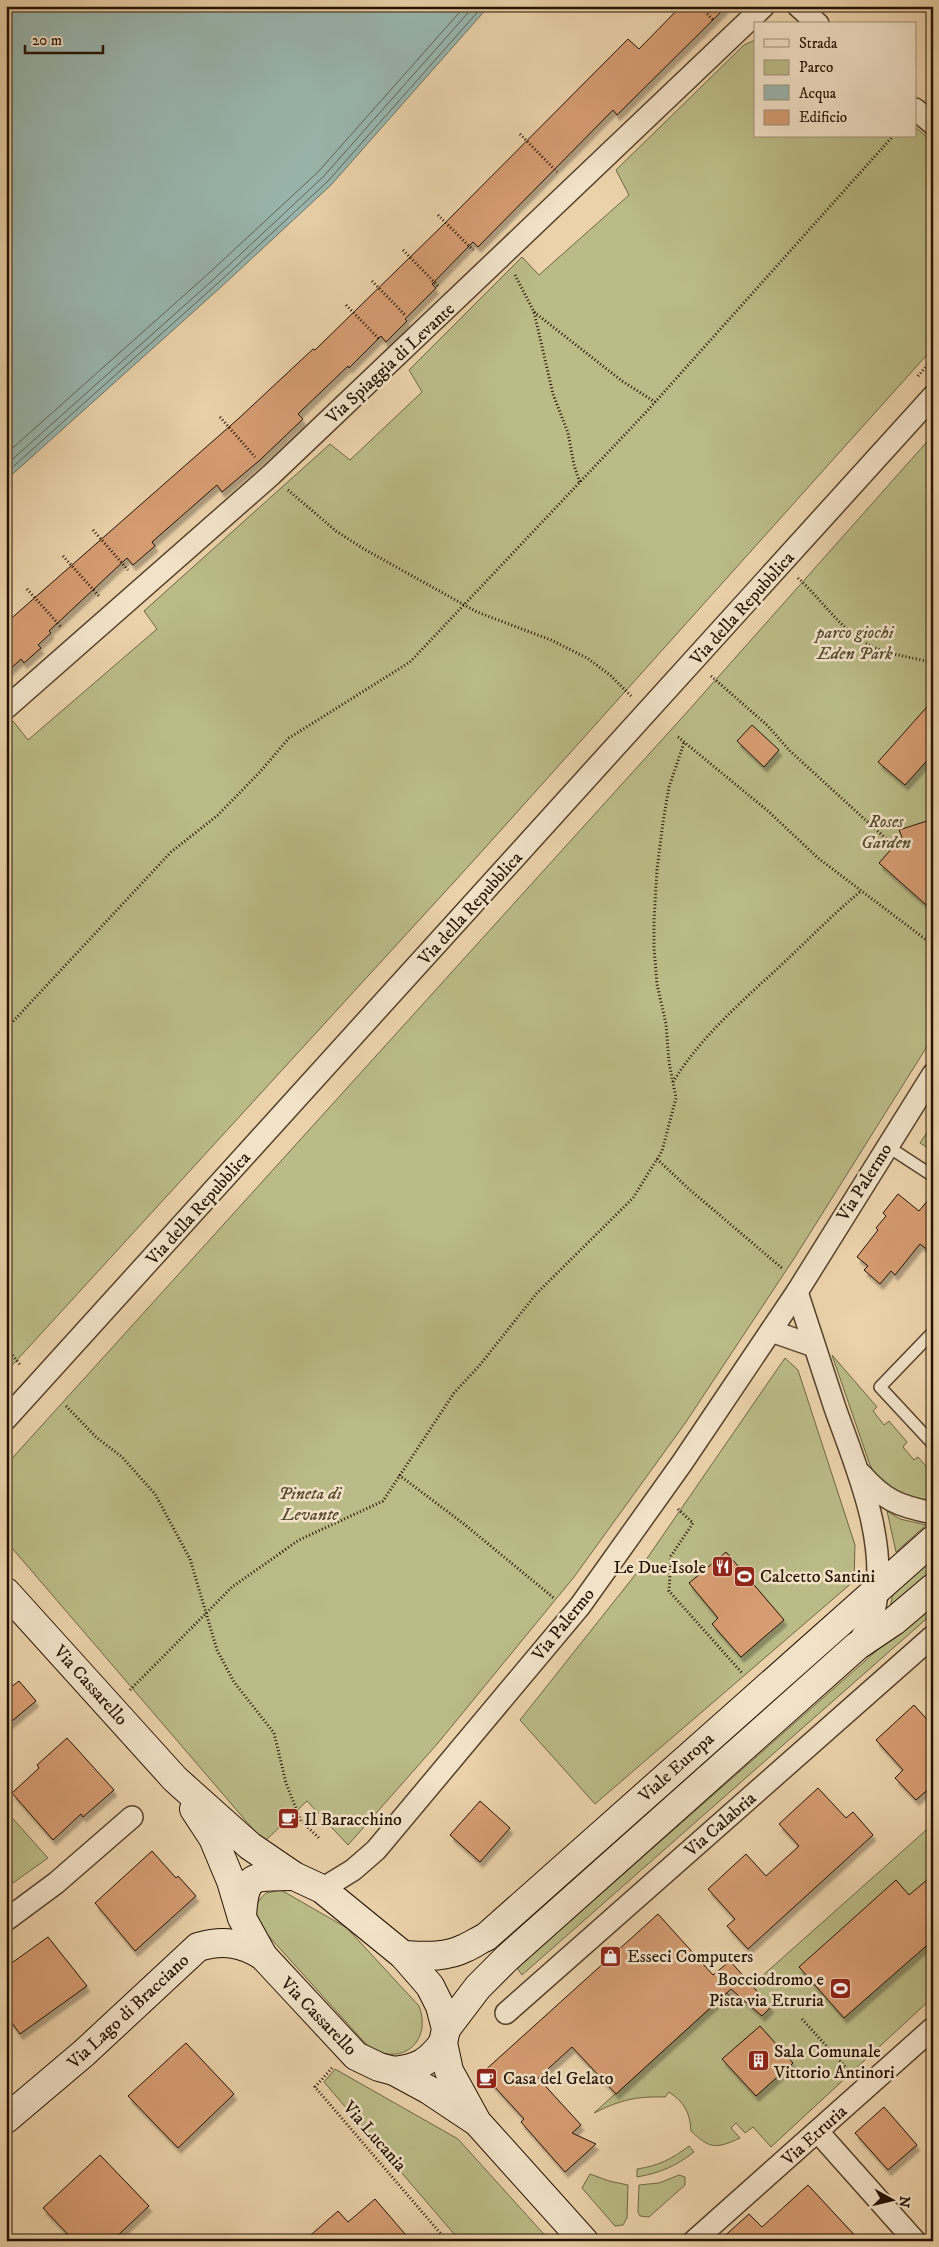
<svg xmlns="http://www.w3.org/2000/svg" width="939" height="2247" font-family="'IM FELL DW Pica',serif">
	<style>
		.green { fill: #babb87; stroke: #6f6644 }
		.water { fill: #99b6ae; stroke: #6a7469 }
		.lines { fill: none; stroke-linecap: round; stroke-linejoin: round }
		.shore { stroke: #5e6458; stroke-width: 1 }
		.building { fill: #d69c72; stroke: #241201; filter: url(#shadow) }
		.lane-casing { stroke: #56422b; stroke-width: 14 }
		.street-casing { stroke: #56422b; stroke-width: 24 }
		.secondary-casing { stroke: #241201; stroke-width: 30 }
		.path { stroke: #241201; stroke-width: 3; stroke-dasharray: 1 2.5; stroke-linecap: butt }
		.lane { stroke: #f2e2c8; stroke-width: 11 }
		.street { stroke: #f2e2c8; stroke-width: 21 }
		.secondary { stroke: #f2e2c8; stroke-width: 28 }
		.labels { text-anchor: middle; stroke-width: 5; stroke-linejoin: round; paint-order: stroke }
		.street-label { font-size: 18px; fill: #241201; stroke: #f2e2c8 }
		.park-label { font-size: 18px; font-style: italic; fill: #584d30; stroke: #f2e2c8 }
		.poi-label { font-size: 18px; fill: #241201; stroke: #f2e2c8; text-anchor: start }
	</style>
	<defs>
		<filter id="shadow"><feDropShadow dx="3" dy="5.5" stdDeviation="1" flood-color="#0004"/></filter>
	</defs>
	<rect width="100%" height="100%" fill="#ebd2aa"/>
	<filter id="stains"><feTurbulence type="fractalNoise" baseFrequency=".004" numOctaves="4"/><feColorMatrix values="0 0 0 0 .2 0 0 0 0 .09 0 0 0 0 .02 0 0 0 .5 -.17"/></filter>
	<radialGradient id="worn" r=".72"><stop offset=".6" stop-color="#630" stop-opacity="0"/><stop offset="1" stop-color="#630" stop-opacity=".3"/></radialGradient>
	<g class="green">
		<path d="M755,40V136H915V127L933,142V348L475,859L6,1372V727L13,721L28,740L157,629L144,611L330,444L350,460L422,392L409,370L522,257L539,275L629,195L616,170L744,45Z"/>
		<path d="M933,435V1037L795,1257L686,1422L574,1577L438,1743L348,1845L307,1801L264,1842L6,1541V1465L688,711Z"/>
		<path d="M933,1123V1151L920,1143Z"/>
		<path d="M832,1355L877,1407L873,1411L884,1425L889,1421L907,1442L903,1447L914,1460L918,1457L933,1474V1502C905,1497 884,1492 870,1465Z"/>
		<path d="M785,1358L798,1370L855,1545L854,1581L595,1804L520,1720L639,1570Z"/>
		<path d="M887,1511L900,1519L926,1525L896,1552Z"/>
		<path d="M933,1550V1575L889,1613L895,1583Z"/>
		<path d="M933,1601V1613L522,1975L517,1968Z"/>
		<path d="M6,1811L48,1858L6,1888Z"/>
		<path d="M933,1824V1997L771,2147L753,2127L745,2133L736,2123L731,2128L740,2138C716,2149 710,2149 691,2131C690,2112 684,2102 669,2092L665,2097C636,2096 620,2100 594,2113L727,1993L734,2001Z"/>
		<path d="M281,1890L347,1928L419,2006C433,2043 399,2069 367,2045L264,1931C254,1917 251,1906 266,1893Z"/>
		<path d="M335,2069L458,2139L550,2241H460L324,2082Z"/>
		<path d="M689,2146L694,2152C676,2166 660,2173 637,2177V2169C658,2166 672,2159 689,2146Z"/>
		<path d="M590,2174L609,2181L628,2185L627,2218L623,2225L615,2226L582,2188Z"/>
		<path d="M679,2175L685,2177V2185L649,2217L640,2216L638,2212L639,2185L659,2183Z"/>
	</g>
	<path class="water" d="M6,6H489L331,185L221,287L6,480Z"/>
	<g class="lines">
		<g class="shore">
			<path d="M6,454L209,273L318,172L465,6"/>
			<path d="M6,465L214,279L323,177L474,6"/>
			<path d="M6,473L218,283L328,181L483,6"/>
		</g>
	</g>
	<g class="building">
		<path d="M681,6H727L617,115L613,110L478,247L473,242L432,284L436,288L405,319L407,321L386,342L381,336L349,368L348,366L298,414L303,419L260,460L222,492L217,485L152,542L155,546L133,565L127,558L49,631L51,633L38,645L41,648L24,663L21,659L6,673V623L238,419L313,349L315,350L442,226L628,39L639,49Z"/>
		<path d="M933,700V754L905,785L878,762Z"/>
		<path d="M752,725L779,750L764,767L737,741Z"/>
		<path d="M933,819V911L879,863L902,837L899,830Z"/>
		<path d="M898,1194L919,1211L933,1194V1254L920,1244L895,1275L891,1271L880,1284L864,1270L868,1266L857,1257L878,1230L876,1228L886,1216L883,1213Z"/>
		<path d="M726,1552L784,1620L741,1657L712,1624L718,1618L689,1583Z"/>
		<path d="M19,1681L36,1701L6,1726V1691Z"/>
		<path d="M914,1705L933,1726V1785L916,1800L895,1778L903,1770L876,1740Z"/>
		<path d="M67,1738L114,1790L83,1817L81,1814L53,1840L12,1793L39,1768L37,1765Z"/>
		<path d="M818,1788L846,1818L853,1812L873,1835L748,1949L727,1926L735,1919L708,1889L746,1854L766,1876L799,1846L779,1824Z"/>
		<path d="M480,1801L510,1828L480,1862L450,1835Z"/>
		<path d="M152,1851L176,1878L178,1876L196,1896L135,1951L95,1903Z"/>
		<path d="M933,1875V1940L844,2018L799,1967L896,1880L909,1895Z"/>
		<path d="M658,1914L713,1975L730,1961L771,2007L762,2016L731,1989L616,2094L572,2047L538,2078L581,2125L572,2133L596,2144L565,2172L521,2122L524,2119L482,2073Z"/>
		<path d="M48,1937L87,1986L20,2034L6,2015V1967Z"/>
		<path d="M760,2026L793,2063L756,2096L722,2059Z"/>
		<path d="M186,2043L234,2094L178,2148L128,2096Z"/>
		<path d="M884,2107L917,2145L888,2170L855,2133Z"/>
		<path d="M100,2155L149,2206L112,2241H74L43,2208Z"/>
		<path d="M808,2185L860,2241H719L749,2214L762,2227Z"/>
		<path d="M375,2199L411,2241H304L338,2211L348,2222Z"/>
	</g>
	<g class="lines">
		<defs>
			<g id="lane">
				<path d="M887,1146L933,1176"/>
				<path d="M933,1332L880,1387L933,1444"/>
			</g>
			<g id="street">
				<path d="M798,6L818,24"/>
				<path d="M915,109L933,124"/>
				<path d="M6,708L271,475L764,6"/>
				<path d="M797,1292C810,1331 822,1369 835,1408C857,1470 888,1539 875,1607C872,1621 864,1633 857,1645"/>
				<path d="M771,1331L814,1346"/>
				<path d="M6,1419L933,396"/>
				<path d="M861,1474C884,1500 898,1506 933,1513"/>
				<path d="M322,1889L353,1870L376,1850L580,1606L682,1463L797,1292L933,1074"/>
				<path d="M6,1920L56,1883L132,1817"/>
				<path d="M506,2013L933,1636"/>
				<path d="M818,2132L915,2241"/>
				<path d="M694,2241L933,2028"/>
			</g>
			<g id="secondary">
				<path d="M6,1592L175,1779L250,1846L294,1876L322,1889L403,1955L430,1986L440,2006L446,2029L443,2043L449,2071L477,2122L584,2241"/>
				<path d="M194,1809L213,1838L231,1881L242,1918L263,1956L356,2056L379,2067L394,2071L429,2090L474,2120"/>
				<path d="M242,1916C245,1871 254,1877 294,1876"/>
				<path d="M403,1955C424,1956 445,1958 465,1948C472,1945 479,1940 486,1937L933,1540"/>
				<path d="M446,2029L478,1987L507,1958L857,1646L894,1621L933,1588"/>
				<path d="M394,2071C418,2068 428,2063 443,2043"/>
				<path d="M6,2119L84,2053L198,1947C223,1940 241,1942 263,1956"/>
			</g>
		</defs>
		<use href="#lane" class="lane-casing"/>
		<use href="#street" class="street-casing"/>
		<use href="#secondary" class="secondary-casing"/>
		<g class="path">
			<path d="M700,6L714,21"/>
			<path d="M520,134L557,172"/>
			<path d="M438,215L473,250"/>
			<path d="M403,250L438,286"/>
			<path d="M515,275L534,312L553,394L568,433L574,465L580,483"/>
			<path d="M372,281L406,316"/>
			<path d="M346,305L380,340"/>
			<path d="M534,312L622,381L655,402"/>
			<path d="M918,376L933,359"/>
			<path d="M220,417L255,457"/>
			<path d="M288,490L336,531L364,549L477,612L551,640L587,658L610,675L631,696"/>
			<path d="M93,530L128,570"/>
			<path d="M63,556L99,596"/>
			<path d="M798,578C820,598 840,628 865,643C883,654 912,657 933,663"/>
			<path d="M27,589L62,628"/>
			<path d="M711,676L768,726L790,751L894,846"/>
			<path d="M678,737L768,811L818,858L933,945"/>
			<path d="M6,1029L171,852L218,815L259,773L289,738L410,662L648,410L893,136"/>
			<path d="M673,1082C700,1038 739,1004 777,969C805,943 831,916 861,891"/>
			<path d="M657,1159L689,1189L783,1269"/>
			<path d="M6,1347L21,1366"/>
			<path d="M66,1406L96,1437L122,1457L155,1494L190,1559L217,1650L234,1682L274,1733L286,1783L301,1821L319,1838"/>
			<path d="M399,1475L464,1524L555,1599"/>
			<path d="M678,1509L693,1523L671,1556L669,1591L743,1674"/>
			<path d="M130,1690L232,1587L299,1540L383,1501L454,1393L479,1366L537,1293L633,1198L662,1151L676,1098L669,1062L666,1024L657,984L654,948V920L657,870L663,822L669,787L684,743"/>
			<path d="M802,2019L850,2072"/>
			<path d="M332,2068L315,2087L447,2241"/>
		</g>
		<use href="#lane" class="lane"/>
		<use href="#street" class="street"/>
		<use href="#secondary" class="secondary"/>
	</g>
	<defs>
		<symbol id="restaurant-square" viewBox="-11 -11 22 22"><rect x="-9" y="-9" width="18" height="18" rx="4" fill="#8f2418" stroke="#f2e2c8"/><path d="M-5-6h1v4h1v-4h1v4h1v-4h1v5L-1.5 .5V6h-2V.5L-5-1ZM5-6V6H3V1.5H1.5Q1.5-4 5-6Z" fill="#fff"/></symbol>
		<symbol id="stadium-square" viewBox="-11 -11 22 22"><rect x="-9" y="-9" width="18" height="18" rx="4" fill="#8f2418" stroke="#f2e2c8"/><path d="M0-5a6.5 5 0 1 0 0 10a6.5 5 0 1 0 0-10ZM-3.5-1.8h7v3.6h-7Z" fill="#fff"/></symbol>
		<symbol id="cafe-square" viewBox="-11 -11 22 22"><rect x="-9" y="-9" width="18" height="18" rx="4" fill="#8f2418" stroke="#f2e2c8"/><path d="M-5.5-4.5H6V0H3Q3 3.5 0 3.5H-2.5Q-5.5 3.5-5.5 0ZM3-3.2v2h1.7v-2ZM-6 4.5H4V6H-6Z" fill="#fff"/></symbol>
		<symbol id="shop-square" viewBox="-11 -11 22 22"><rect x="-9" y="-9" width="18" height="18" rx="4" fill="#8f2418" stroke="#f2e2c8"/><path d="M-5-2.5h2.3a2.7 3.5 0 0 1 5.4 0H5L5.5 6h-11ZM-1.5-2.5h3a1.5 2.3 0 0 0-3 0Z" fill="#fff"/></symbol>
		<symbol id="building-square" viewBox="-11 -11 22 22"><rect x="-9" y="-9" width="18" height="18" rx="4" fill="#8f2418" stroke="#f2e2c8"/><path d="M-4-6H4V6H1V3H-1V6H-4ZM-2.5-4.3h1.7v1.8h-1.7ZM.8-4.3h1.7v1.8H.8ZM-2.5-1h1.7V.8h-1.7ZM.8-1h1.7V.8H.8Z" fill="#fff"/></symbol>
	</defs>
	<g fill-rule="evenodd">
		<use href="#restaurant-square" x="710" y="1554" width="25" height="25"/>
		<use href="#stadium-square" x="732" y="1564" width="25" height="25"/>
		<use href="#cafe-square" x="276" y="1806" width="25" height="25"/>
		<use href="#shop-square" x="598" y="1944" width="25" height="25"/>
		<use href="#stadium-square" x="828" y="1976" width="25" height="25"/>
		<use href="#building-square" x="746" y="2048" width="25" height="25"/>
		<use href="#cafe-square" x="474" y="2066" width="25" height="25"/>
	</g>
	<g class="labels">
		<g class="street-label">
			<text transform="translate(390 363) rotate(-43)" y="6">Via Spiaggia di Levante</text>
			<text transform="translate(742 608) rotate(-48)" y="6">Via della Repubblica</text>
			<text transform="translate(470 908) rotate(-48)" y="6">Via della Repubblica</text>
			<text transform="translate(864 1182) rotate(-58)" y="6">Via Palermo</text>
			<text transform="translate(198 1208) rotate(-48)" y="6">Via della Repubblica</text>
			<text transform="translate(563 1624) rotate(-51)" y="6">Via Palermo</text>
			<text transform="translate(91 1685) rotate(48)" y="6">Via Cassarello</text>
			<text transform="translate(676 1767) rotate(-42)" y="6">Viale Europa</text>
			<text transform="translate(720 1824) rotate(-41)" y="6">Via Calabria</text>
			<text transform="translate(128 2011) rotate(-43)" y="6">Via Lago di Bracciano</text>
			<text transform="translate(319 2016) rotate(46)" y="6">Via Cassarello</text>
			<text transform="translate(814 2135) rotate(-42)" y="6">Via Etruria</text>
			<text transform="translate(375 2136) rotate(49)" y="6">Via Lucania</text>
		</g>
		<g class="park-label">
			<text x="855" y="638">parco giochi<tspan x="855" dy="21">Eden Park</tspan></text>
			<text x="886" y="827">Roses<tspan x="886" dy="21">Garden</tspan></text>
			<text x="310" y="1499">Pineta di<tspan x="310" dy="21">Levante</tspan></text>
		</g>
		<g class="poi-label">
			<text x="706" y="1573" text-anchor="end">Le Due Isole</text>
			<text x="760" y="1582">Calcetto Santini</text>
			<text x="304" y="1825">Il Baracchino</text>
			<text x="627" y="1962">Esseci Computers</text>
			<text x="824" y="1985" text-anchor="end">Bocciodromo e<tspan x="824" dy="21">Pista via Etruria</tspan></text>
			<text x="774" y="2057">Sala Comunale<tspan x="774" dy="21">Vittorio Antinori</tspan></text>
			<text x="503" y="2084">Casa del Gelato</text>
		</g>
	</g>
	<rect width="939" height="2247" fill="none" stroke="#ebd2aa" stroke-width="25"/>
	<rect x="8" y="8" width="924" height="2232" fill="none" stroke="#241201" stroke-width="2.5"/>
	<rect x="12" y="12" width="914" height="2222" fill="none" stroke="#241201"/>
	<rect x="754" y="22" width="162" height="115" fill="#f2e2c8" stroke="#a08f78"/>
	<rect x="764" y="39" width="25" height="8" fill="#f2e2c8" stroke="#a08f78"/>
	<text x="799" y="48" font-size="15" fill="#241201">Strada</text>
	<rect x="764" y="60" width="25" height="15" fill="#babb87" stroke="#a08f78"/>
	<text x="799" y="72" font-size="15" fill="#241201">Parco</text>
	<rect x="764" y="85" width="25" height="15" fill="#99b6ae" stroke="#a08f78"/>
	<text x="799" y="98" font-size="15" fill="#241201">Acqua</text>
	<rect x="764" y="110" width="25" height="15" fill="#d69c72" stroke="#a08f78"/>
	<text x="799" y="122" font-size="15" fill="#241201">Edificio</text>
	<g transform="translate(892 2200) rotate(98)" stroke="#f2e2c8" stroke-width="4" paint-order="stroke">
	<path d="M0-4L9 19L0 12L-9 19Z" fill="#241201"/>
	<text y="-8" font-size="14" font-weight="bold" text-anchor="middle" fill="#241201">N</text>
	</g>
	<path d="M25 45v8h78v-8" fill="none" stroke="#241201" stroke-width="2.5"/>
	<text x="32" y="45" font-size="15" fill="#241201" stroke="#f2e2c8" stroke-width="4" paint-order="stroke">20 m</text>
	<rect width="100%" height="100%" filter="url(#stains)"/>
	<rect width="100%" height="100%" fill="url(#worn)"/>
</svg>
